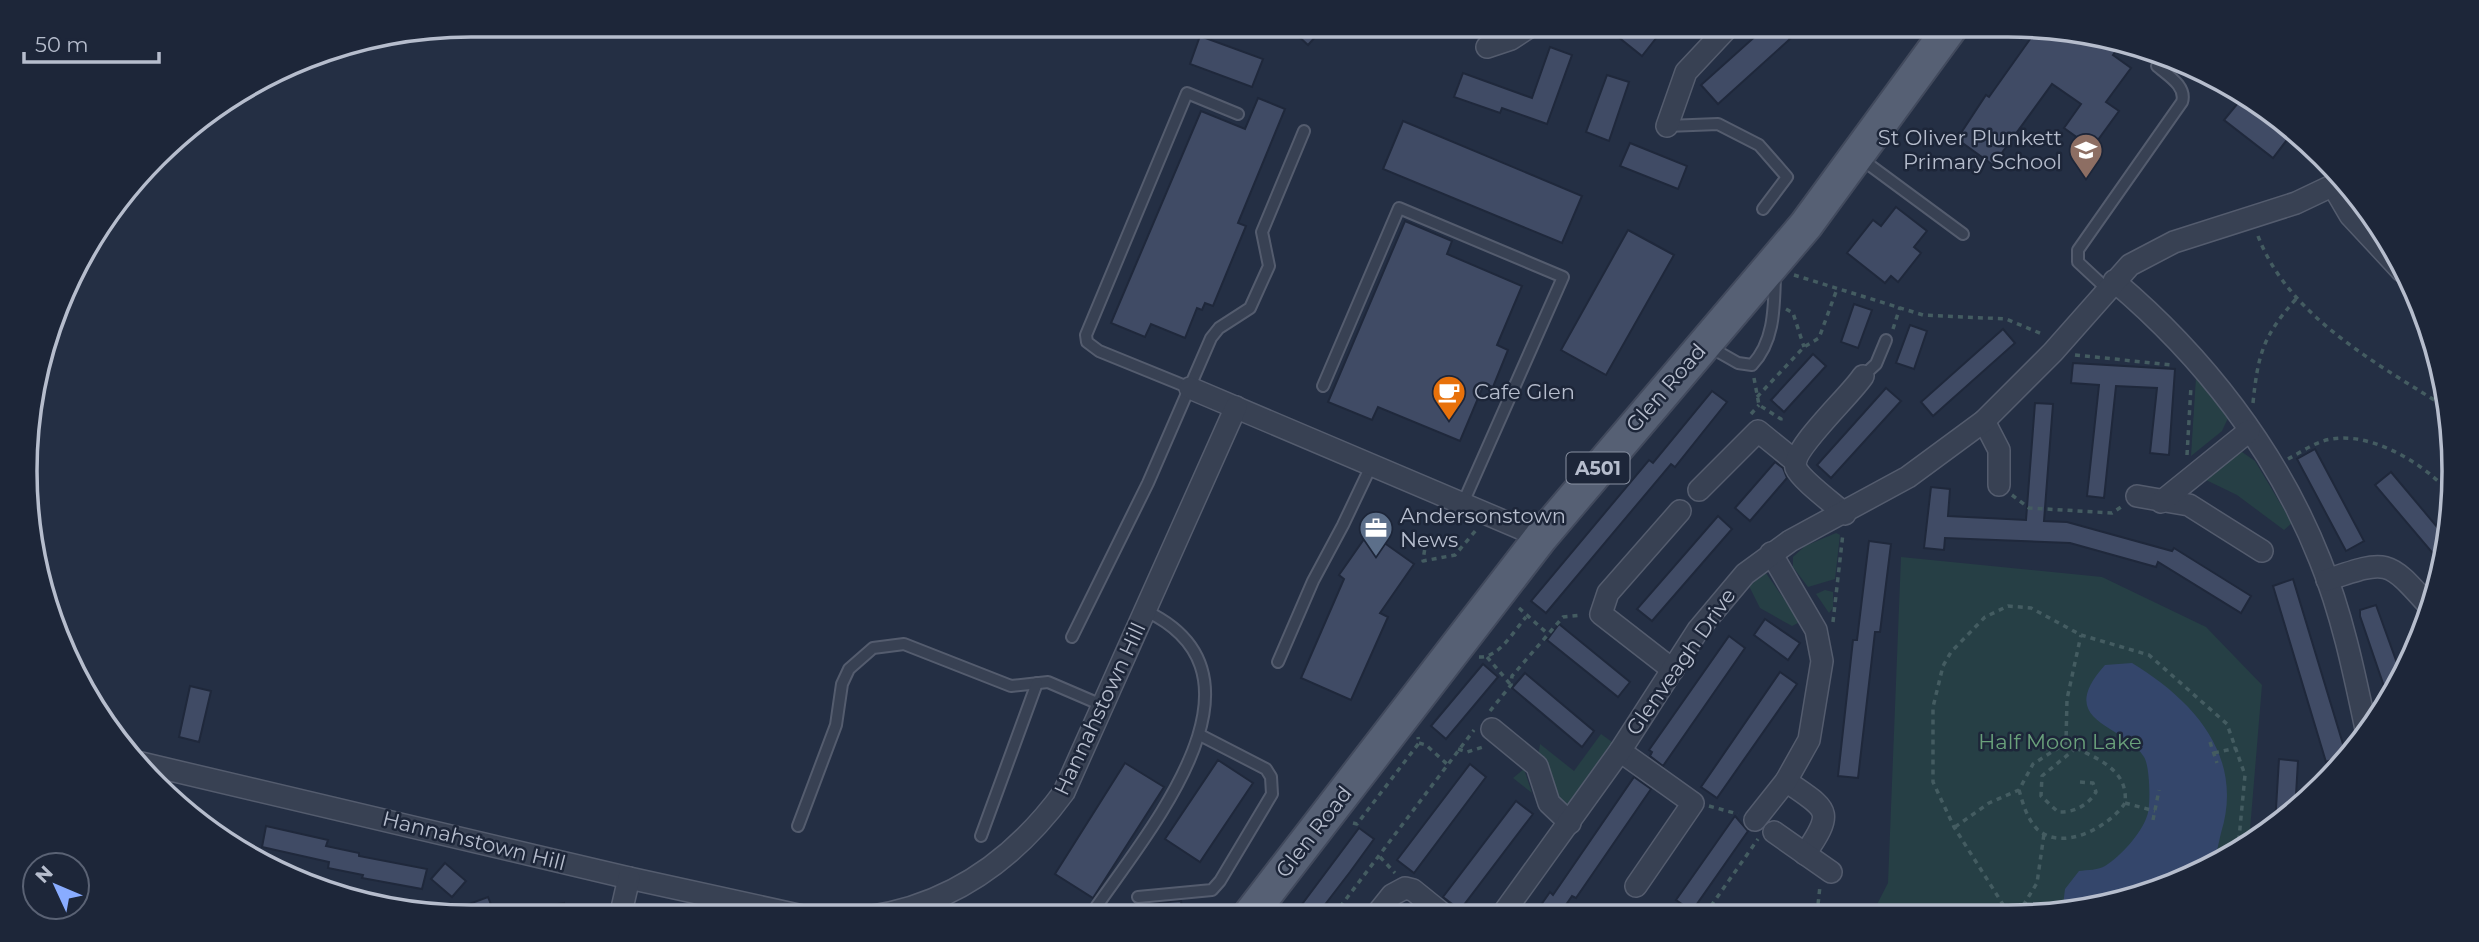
<svg xmlns="http://www.w3.org/2000/svg" width="2479" height="942" font-family="Montserrat,sans-serif">
	<style>
		.green { fill: #263f45 }
		.water { fill: #34466b }
		.building { fill: #404b65; stroke: #1f283b; stroke-width: 2 }
		.lines { fill: none; stroke-linecap: round; stroke-linejoin: round }
		.lane-casing { stroke: #545c6e; stroke-width: 14 }
		.street-casing { stroke: #545c6e; stroke-width: 24 }
		.primary-casing { stroke: #424a5d; stroke-width: 37 }
		.path { stroke: #445c61; stroke-width: 3.5; stroke-dasharray: 5 5; stroke-linecap: butt }
		.lane { stroke: #384153; stroke-width: 10 }
		.street { stroke: #384153; stroke-width: 21 }
		.primary { stroke: #566074; stroke-width: 33 }
		.labels { text-anchor: middle; stroke-width: 5; stroke-linejoin: round; paint-order: stroke }
		.shield { fill: #1d2639; stroke: #8890a1; stroke-width: 2 }
		.shield-label { font-size: 19px; font-weight: bold; fill: #b6bdcd }
		.poi-label { font-size: 21px; fill: #b6bdcd; stroke: #1d2639; text-anchor: start }
		.street-label { font-size: 21px; fill: #b6bdcd; stroke: #1d2639 }
		.park-label { font-size: 21px; fill: #6aa17b; stroke: #1d2639 }
		.rim { fill: none; stroke: #b6bdcd; stroke-width: 3.5 }
	</style>
	<rect width="100%" height="100%" fill="#242f44"/>
	<g class="green">
		<path d="M2196,377L2228,418L2222,431L2191,456Z"/>
		<path d="M2242,452L2255,461L2292,523L2284,530L2237,495L2204,479L2235,454Z"/>
		<path d="M1836,533L1840,535L1835,579L1808,587L1793,567V557L1805,546Z"/>
		<path d="M1901,557L2102,577L2206,627L2262,685L2249,842L2205,872L2067,914H1948L1937,906L1925,914H1872L1888,883Z"/>
		<path d="M1766,573L1800,622L1792,626L1760,608L1749,586Z"/>
		<path d="M1825,590L1833,592V608L1829,613L1816,594Z"/>
		<path d="M1601,734L1612,742L1568,805L1557,803L1538,756L1540,744L1574,771Z"/>
		<path d="M1524,769L1532,793L1513,778Z"/>
	</g>
	<path class="water" d="M2132,663C2193,700 2245,756 2221,833C2218,845 2216,864 2205,872L2062,914L2065,889L2079,871C2087,870 2099,870 2105,866C2121,856 2141,834 2147,816C2151,807 2150,766 2144,757C2124,724 2053,723 2105,665Z"/>
	<g class="building">
		<path d="M1285,24H1327L1308,45Z"/>
		<path d="M1602,24H1642L1657,37L1642,56Z"/>
		<path d="M1769,24H1777L1790,39L1718,104L1701,85Z"/>
		<path d="M2038,28L2124,40L2113,55L2131,68L2106,102L2119,111L2092,148L2064,128L2081,104L2052,84L1993,165L1957,139L1986,95L1989,97Z"/>
		<path d="M1200,36L1263,59L1252,87L1190,64Z"/>
		<path d="M1550,47L1572,55L1547,124L1502,108L1500,113L1454,97L1463,73L1532,98Z"/>
		<path d="M1607,75L1629,82L1609,141L1586,132Z"/>
		<path d="M1258,98L1285,109L1238,223L1246,226L1213,306L1205,303L1202,310L1197,308L1185,338L1151,324L1145,337L1111,323L1201,111L1245,129Z"/>
		<path d="M2242,98L2280,117L2293,132L2273,158L2224,120Z"/>
		<path d="M1403,121L1582,196L1562,243L1383,169Z"/>
		<path d="M1630,143L1687,166L1678,189L1620,166Z"/>
		<path d="M1896,207L1927,231L1914,247L1921,253L1898,282L1891,276L1885,283L1847,253L1873,220L1881,226Z"/>
		<path d="M1405,221L1452,241L1447,254L1522,286L1497,345L1508,350L1493,387L1484,384L1460,441L1378,407L1372,420L1328,402Z"/>
		<path d="M1628,230L1674,255L1606,375L1561,350Z"/>
		<path d="M1854,304L1872,310L1858,348L1841,342Z"/>
		<path d="M1910,325L1927,331L1914,369L1896,363Z"/>
		<path d="M2003,329L2015,343L1933,416L1921,402Z"/>
		<path d="M1813,354L1826,366L1784,412L1771,400Z"/>
		<path d="M2073,363L2175,369L2169,455L2150,453L2157,388L2116,386L2104,498L2087,496L2099,385L2071,383Z"/>
		<path d="M1886,388L1901,401L1831,478L1817,465Z"/>
		<path d="M1712,391L1727,402L1675,467L1671,464L1546,613L1531,601L1649,460L1653,463Z"/>
		<path d="M2035,403L2053,404L2044,521L2067,522L2172,551L2174,548L2251,596L2241,613L2158,562L2156,567L2070,543L1945,538L1944,550L1924,548L1931,487L1950,489L1948,516L2026,520Z"/>
		<path d="M2315,449L2364,541L2346,551L2297,459Z"/>
		<path d="M1775,462L1783,468L1787,478L1750,521L1735,508Z"/>
		<path d="M2391,472L2443,534L2441,563L2375,485Z"/>
		<path d="M1718,516L1732,529L1652,621L1637,609Z"/>
		<path d="M1369,532L1414,564L1380,613L1388,617L1351,700L1301,678L1344,579L1339,575Z"/>
		<path d="M1869,541L1891,544L1880,632H1875L1858,778L1838,776L1853,640H1857Z"/>
		<path d="M2293,579L2346,754L2326,762L2273,586Z"/>
		<path d="M2376,605L2402,677L2389,701L2360,616V610Z"/>
		<path d="M1765,619L1800,643L1788,660L1754,635Z"/>
		<path d="M1559,624L1630,682L1618,697L1547,640Z"/>
		<path d="M1729,636L1745,648L1663,766L1650,756L1652,752L1649,750Z"/>
		<path d="M1483,664L1498,677L1446,739L1431,726Z"/>
		<path d="M1780,672L1797,684L1717,798L1701,787Z"/>
		<path d="M1525,673L1594,731L1582,747L1512,688Z"/>
		<path d="M190,686L211,691L199,742L179,737Z"/>
		<path d="M2279,759L2298,761L2295,812L2275,825Z"/>
		<path d="M1218,760L1253,783L1200,862L1165,839Z"/>
		<path d="M1125,763L1164,787L1093,898L1055,874Z"/>
		<path d="M1470,764L1486,777L1414,873L1397,860Z"/>
		<path d="M1634,777L1651,789L1576,898L1572,896L1559,915H1534L1550,892L1553,895Z"/>
		<path d="M1516,801L1533,814L1460,910L1443,897Z"/>
		<path d="M1735,816L1748,831L1692,911L1676,900Z"/>
		<path d="M266,826L328,840L326,846L359,853V856L427,869L422,889L362,878L363,875L328,868L329,862L262,847Z"/>
		<path d="M1359,828L1374,839L1350,872L1317,915H1294Z"/>
		<path d="M445,863L466,881L452,897L431,879Z"/>
		<path d="M488,897L496,917H474L469,904Z"/>
		<path d="M1181,901L1183,916H1116L1115,906Z"/>
		<path d="M564,903L566,917H525L524,910Z"/>
	</g>
	<g class="lines">
		<defs>
			<g id="lane">
				<path d="M1667,126L1718,124L1759,145L1787,177L1763,209"/>
				<path d="M1860,158L1963,234"/>
				<path d="M2107,289L2078,262V250L2182,102C2187,86 2167,75 2157,66"/>
				<path d="M1708,346L1738,363L1752,365C1775,341 1774,306 1775,275"/>
				<path d="M1863,376L1876,364L1886,340"/>
				<path d="M1323,386L1399,208L1563,277L1463,503"/>
				<path d="M1190,388L1099,351L1087,342L1086,335L1187,93L1238,114"/>
				<path d="M1072,637L1148,483L1211,338L1219,328L1250,308L1269,266L1262,232L1304,131"/>
				<path d="M1278,662L1313,581L1343,525L1372,464"/>
				<path d="M798,826L836,725L842,684L849,669L873,648L904,644L1011,686L1048,682L1104,706"/>
				<path d="M981,836L1037,683"/>
				<path d="M1138,897L1212,890L1220,881L1272,794L1271,777L1266,769L1200,735"/>
				<path d="M1064,912L1072,916"/>
				<path d="M1090,916C1142,838 1285,677 1146,611"/>
			</g>
			<g id="street">
				<path d="M1487,47L1511,39L1534,24"/>
				<path d="M1667,126L1686,72L1731,24"/>
				<path d="M2333,186L2350,215L2402,271"/>
				<path d="M2114,281C2203,356 2277,451 2320,560C2342,614 2354,672 2366,729"/>
				<path d="M1190,388L1541,537"/>
				<path d="M1984,421L1999,450V485"/>
				<path d="M1699,490L1758,431L1795,461"/>
				<path d="M2137,496L2189,505L2262,551"/>
				<path d="M2161,502L2249,431"/>
				<path d="M1845,514C1834,504 1801,480 1796,468C1790,450 1851,395 1863,376"/>
				<path d="M2327,580C2389,559 2387,559 2431,608"/>
				<path d="M1673,670L1601,614L1608,593L1680,511"/>
				<path d="M1492,729L1537,766L1549,803L1570,823"/>
				<path d="M1620,751L1693,803L1636,886"/>
				<path d="M141,763L629,878L807,917"/>
				<path d="M1786,781C1827,810 1836,809 1805,854"/>
				<path d="M1755,820L1786,781L1809,740L1822,661L1816,630L1771,553"/>
				<path d="M1774,832L1831,872"/>
				<path d="M1376,915L1392,895L1405,888L1413,890L1444,915"/>
				<path d="M1502,915L1620,751L1698,630L1745,574L1790,541L1908,477L1984,421L2053,352L2130,265L2174,242L2296,203L2338,183"/>
				<path d="M620,917L629,878"/>
				<path d="M868,917C952,905 1015,859 1064,792L1236,407"/>
			</g>
			<path id="primary" d="M1249,916L1541,537L1806,225L1953,24"/>
		</defs>
		<use href="#lane" class="lane-casing"/>
		<use href="#street" class="street-casing"/>
		<use href="#primary" class="primary-casing"/>
		<g class="path">
			<path d="M2258,236C2289,318 2380,365 2450,410"/>
			<path d="M1794,275L1923,315L2006,319L2042,334"/>
			<path d="M1786,309L1793,313L1804,347"/>
			<path d="M1893,329L1900,307"/>
			<path d="M2075,355L2172,365"/>
			<path d="M1754,378L1759,405L1781,419L1780,424"/>
			<path d="M1757,397L1804,347L1819,338L1837,289"/>
			<path d="M2253,403C2258,354 2263,336 2296,299"/>
			<path d="M1751,414L1759,405"/>
			<path d="M2187,455L2191,386"/>
			<path d="M2288,459C2299,453 2311,445 2323,441C2364,428 2419,460 2446,489"/>
			<path d="M2012,495L2029,508L2112,513L2121,507"/>
			<path d="M1426,540L1423,561L1455,555L1477,529"/>
			<path d="M1519,608L1548,634"/>
			<path d="M1833,622L1843,533"/>
			<path d="M1479,657C1499,658 1513,632 1526,617"/>
			<path d="M1487,657L1511,685"/>
			<path d="M1490,711L1511,685L1512,676L1563,617L1582,615"/>
			<path d="M2210,742L2217,763"/>
			<path d="M1419,743L1426,745L1447,764"/>
			<path d="M2076,748L2042,776L2041,796L2058,812C2074,813 2088,805 2096,792L2093,783L2080,782"/>
			<path d="M1458,749L1467,752L1486,746"/>
			<path d="M2214,753L2236,748"/>
			<path d="M2019,790C2023,804 2027,819 2038,830C2064,852 2110,826 2125,803C2129,767 2092,757 2066,743"/>
			<path d="M2125,803L2155,811"/>
			<path d="M1709,806L1738,814"/>
			<path d="M2153,820L2159,790"/>
			<path d="M1353,823L1357,824L1419,743L1418,737"/>
			<path d="M1955,827L1989,803L2019,790L2033,764L2066,743L2067,699L2081,635"/>
			<path d="M1380,857L1395,873"/>
			<path d="M1711,906L1758,839"/>
			<path d="M1817,914L1820,886"/>
			<path d="M2009,914L1954,827L1933,782V707L1943,666L1951,652L1985,617L2008,606L2031,608L2081,635L2149,655L2227,724L2245,775L2238,849"/>
			<path d="M2018,914L2037,883L2044,834"/>
			<path d="M1334,915L1474,730"/>
		</g>
		<use href="#lane" class="lane"/>
		<use href="#street" class="street"/>
		<use href="#primary" class="primary"/>
	</g>
	<defs>
		<symbol id="school-pin" viewBox="-11 -11 22 30"><path d="M0 17L-7.5 6A9.5 9.5 0 1 1 7.5 6Z" fill="#8d6e63" stroke="#1d2639"/><path d="M0-5L7-2L0 1L-7-2ZM-4 1L0 2.5L4 1V4Q0 6-4 4Z" fill="#fff"/></symbol>
		<symbol id="cafe-pin" viewBox="-11 -11 22 30"><path d="M0 17L-7.5 6A9.5 9.5 0 1 1 7.5 6Z" fill="#e8710a" stroke="#1d2639"/><path d="M-5.5-4.5H6V0H3Q3 3.5 0 3.5H-2.5Q-5.5 3.5-5.5 0ZM3-3.2v2h1.7v-2ZM-6 4.5H4V6H-6Z" fill="#fff"/></symbol>
		<symbol id="office-pin" viewBox="-11 -11 22 30"><path d="M0 17L-7.5 6A9.5 9.5 0 1 1 7.5 6Z" fill="#5c6f8a" stroke="#1d2639"/><path d="M-6-3h4V-5.5h4V-3h4V5H-6ZM-1-4.5V-3h2v-1.5ZM-6 0V1H6V0Z" fill="#fff"/></symbol>
	</defs>
	<g fill-rule="evenodd">
		<use href="#school-pin" x="2067" y="131" width="38" height="52"/>
		<use href="#cafe-pin" x="1430" y="373" width="38" height="52"/>
		<use href="#office-pin" x="1357" y="509" width="38" height="52"/>
	</g>
	<g class="labels">
		<rect class="shield" x="1566.5" y="452.5" width="63" height="31" rx="5"/>
		<g class="shield-label">
			<text x="1598" y="475">A501</text>
		</g>
		<g class="poi-label">
			<text x="2062" y="145" text-anchor="end">St Oliver Plunkett<tspan x="2062" dy="24">Primary School</tspan></text>
			<text x="1474" y="399">Cafe Glen</text>
			<text x="1400" y="523">Andersonstown<tspan x="1400" dy="24">News</tspan></text>
		</g>
		<g class="street-label">
			<text transform="translate(1666 388) rotate(-49)" y="7">Glen Road</text>
			<text transform="translate(1681 662) rotate(-55)" y="7">Glenveagh Drive</text>
			<text transform="translate(1100 709) rotate(-65)" y="7">Hannahstown Hill</text>
			<text transform="translate(1314 832) rotate(-52)" y="7">Glen Road</text>
			<text transform="translate(474 841) rotate(14)" y="7">Hannahstown Hill</text>
		</g>
		<g class="park-label">
			<text x="2060" y="749">Half Moon Lake</text>
		</g>
	</g>
	<path d="M0 0H2479V942H0ZM471 37H2008A434 434 0 0 1 2442 471V471A434 434 0 0 1 2008 905H471A434 434 0 0 1 37 471V471A434 434 0 0 1 471 37Z" fill="#1d2639" fill-rule="evenodd"/>
	<path class="rim" d="M471 37H2008A434 434 0 0 1 2442 471V471A434 434 0 0 1 2008 905H471A434 434 0 0 1 37 471V471A434 434 0 0 1 471 37Z"/>
	<g transform="translate(56 886) rotate(314)"><circle r="33" fill="#1d2639" stroke="#5a6274" stroke-width="2"/>
	<path d="M0-5L12 26L0 18L-12 26Z" fill="#89acff"/>
	<text y="-10" font-size="19" font-weight="bold" text-anchor="middle" fill="#b6bdcd">N</text>
	</g>
	<path d="M24 52v10h135v-10" fill="none" stroke="#b6bdcd" stroke-width="3.5"/>
	<text x="35" y="52" font-size="21" fill="#b6bdcd" stroke="#1d2639" stroke-width="5" paint-order="stroke">50 m</text>
</svg>
